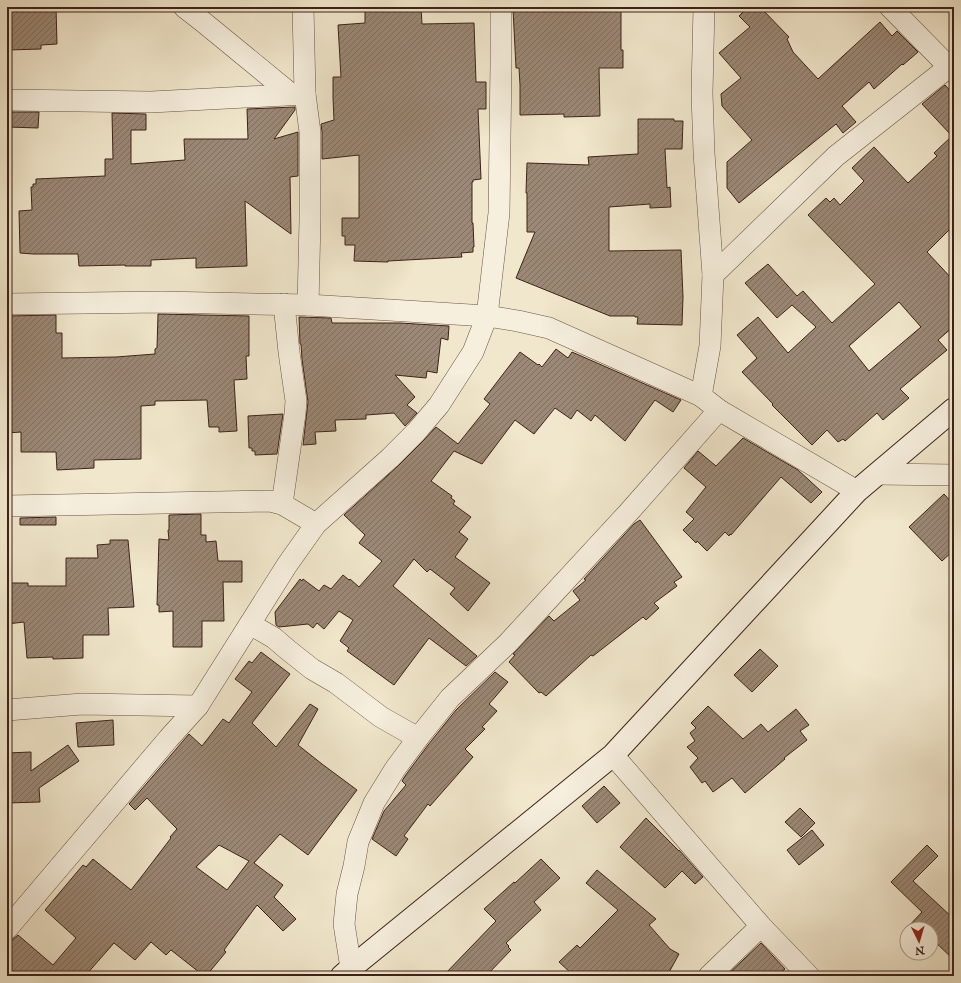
<svg xmlns="http://www.w3.org/2000/svg" width="961" height="983" font-family="'IM FELL English',serif">
	<style>
		.building { fill: url(#building-hatch); stroke: #3d2219; fill-rule: evenodd }
		.lines { fill: none; stroke-linecap: round; stroke-linejoin: round }
		.minor-casing { stroke: #6a5346; stroke-width: 22 }
		.secondary-casing { stroke: #3d2219; stroke-width: 24 }
		.minor { stroke: #f6efde; stroke-width: 21 }
		.secondary { stroke: #f6efde; stroke-width: 22 }
	</style>
	<defs>
		<pattern id="building-hatch" width="6" height="6" patternUnits="userSpaceOnUse"><rect width="6" height="6" fill="#9b8876"/><path d="M-1 1l2-2M0 6l6-6M5 7l2-2" fill="none" stroke="#806f60"/></pattern>
	</defs>
	<rect width="100%" height="100%" fill="#f1e7cc"/>
	<filter id="stains"><feTurbulence type="fractalNoise" baseFrequency=".005" numOctaves="4"/><feColorMatrix values="0 0 0 0 .2 0 0 0 0 .09 0 0 0 0 .02 0 0 0 .5 -.17"/></filter>
	<radialGradient id="worn" r=".72"><stop offset=".6" stop-color="#630" stop-opacity="0"/><stop offset="1" stop-color="#630" stop-opacity=".3"/></radialGradient>
	<g class="building">
		<path d="M7,7H56L57,44L41,45V49L7,50Z"/>
		<path d="M365,7H421L422,24L474,23L476,82H486V109H478L481,179L473,180V182H472V223H473L474,247H473V252L461,253L462,257L388,261V262L354,261L355,245H345V236H342V218H359V155L322,159V132L321,124L334,120L333,98V77H341L338,25L365,23Z"/>
		<path d="M530,7H621V50H623V68H599L600,116L564,117V114L520,115V85L519,68H516L513,9Z"/>
		<path d="M748,7H760L789,37L787,39L793,52L818,79L880,22L892,36L897,31L918,52L903,65L902,64L874,89L869,82L842,106L856,122L843,133L836,124L739,203L727,188V162L752,140L722,106L721,94L741,78L719,53L750,27L739,16Z"/>
		<path d="M945,85L954,95V225L927,252L954,281V326L938,340L947,350L900,389L909,398L883,420L877,413L845,441L843,439L838,442L827,430L812,445L772,405L773,404L742,372L757,358L737,335L758,317L788,353L816,327L792,305L777,318L745,283L768,264L797,296L803,291L832,323L875,284L808,215L826,198L830,202L834,198L840,205L864,181L852,168L874,147L908,183L937,156L934,153L952,136L922,104ZM899,302L921,327L869,371L849,346Z"/>
		<path d="M295,107V110L274,139L298,132V176L290,177L291,234L245,201L247,266L196,268V258L151,260V266H125V265L79,266L78,254H33L20,253L19,211L32,210L31,187H33V184H36V179L105,176V159H113L112,113L146,114V130H131V164L185,160L184,139H248L247,109Z"/>
		<path d="M8,112H39L38,128L8,127Z"/>
		<path d="M638,119H674V121H683L682,149H665L667,188L670,187L671,207L650,208V204L609,207V251L681,250L683,297L682,325L637,324L638,317H635V316H610L516,278L535,232H527V193H526L527,163L589,165L588,157L638,154Z"/>
		<path d="M158,314L249,316V356H246L247,379L234,380L237,431L219,432V427H209L207,400L155,401V405L141,406V459L94,460V468L57,470L56,452H21V432L7,433V316L56,315V333H62V358L116,357L155,354V349L157,348Z"/>
		<path d="M299,317L331,318L332,323H400L449,326L448,340L441,338L437,373L427,371L426,378L395,375L415,397L407,405L417,413L405,426L394,413L366,415V419L335,420L336,431L315,432L316,444L303,445L308,402L302,359L301,344H300Z"/>
		<path d="M556,349L568,358L572,352L681,400L673,412L655,400L625,441L595,415L591,421L577,410L571,419L555,408L534,434L515,420L482,464L454,451L431,481L452,496L451,498L455,501L453,504L471,517L459,532L468,539L455,557L490,583L468,611L450,594L455,588L430,569L427,572L414,559L393,586L477,656L476,657L466,666L429,638L394,685L347,651L349,648L340,641L353,620L339,611L324,629L317,623L313,628L308,624L279,627L276,625L275,612L300,579L302,581L303,579L319,591L324,585L331,589L343,575L349,580L350,579L359,587L382,561L359,543L365,535L344,515L398,466L424,440L436,427L458,444L490,404L484,399L520,352L538,365L539,364L542,367Z"/>
		<path d="M283,414L277,454L255,455V451H252V448H249L248,416Z"/>
		<path d="M743,438L798,470L822,492L811,503L781,477L731,535L730,534L729,536L725,532L707,551L697,541L696,543L683,530L694,519L686,512L706,487L684,468L698,451L716,466Z"/>
		<path d="M944,494L954,505V550L942,561L909,527Z"/>
		<path d="M201,514V535H206V542L216,541L218,561H242V582H223L224,621H202V647H173V611L159,612V605H157L159,539L169,540L168,530H169V515Z"/>
		<path d="M56,517V525H20V518Z"/>
		<path d="M640,520L682,577L674,582L677,586L654,603L659,608L646,620L643,617L593,656L591,655L546,696L541,692L539,693L509,662L515,655L513,654L549,616L554,621L580,600L573,591L586,580L584,579L634,524Z"/>
		<path d="M110,540H128L134,607L108,608L109,635H83V658L53,659V657L27,658L24,622L7,624V583H28V586H66V558H98L97,545L110,544Z"/>
		<path d="M760,649L778,666L752,692L734,675Z"/>
		<path d="M261,652L290,674L252,723L276,747L310,704L318,709L298,745L322,764L357,790L308,855L280,834L254,863L283,885L274,897L296,919L283,931L257,905L224,950L226,952L206,976H204L171,950L166,955L151,942L135,960L114,943L85,976H14L7,970V944L18,935L53,965L76,938L45,910L83,865L86,867L93,859L131,890L142,876L171,838L170,837L177,829L147,798L135,810L129,804L189,734L202,746L223,719L229,723L252,692L235,679L249,661L252,663ZM219,845L249,861L227,890L196,867Z"/>
		<path d="M495,672L508,682L489,704L497,711L482,727L485,729L465,749L473,757L430,806L428,804L404,836L408,839L396,856L372,839L384,811L406,785L402,781L405,776L428,745L456,710Z"/>
		<path d="M708,706L743,739L761,724L768,732L796,709L809,725L800,731L807,740L784,758L785,759L745,793L732,778L713,792L705,781L702,783L690,767L698,758L687,747L695,741L690,733L696,728L691,723Z"/>
		<path d="M113,720L114,745L78,747L76,723Z"/>
		<path d="M68,745L79,761L39,788L40,802L7,803V753L31,752V771Z"/>
		<path d="M604,786L620,803L597,823L582,806Z"/>
		<path d="M800,808L815,823L801,837L785,822Z"/>
		<path d="M646,818L679,851V850L703,877L695,884L682,871L665,888L620,847Z"/>
		<path d="M812,830L824,845L799,865L787,850Z"/>
		<path d="M927,845L938,856L913,881L954,919V960L931,938V929H906L922,912L891,882Z"/>
		<path d="M541,859L560,878L534,902L541,910L506,943L509,946L508,947L511,950L486,976H443L496,921L484,909L514,882L515,883Z"/>
		<path d="M597,870L656,919L649,925L670,949L679,954L667,976H574L559,962L577,945L580,948L618,910L586,883Z"/>
		<path d="M761,943L785,969L777,976H726Z"/>
	</g>
	<g class="lines">
		<defs>
			<g id="minor">
				<path d="M184,7L202,21L291,94"/>
				<path d="M303,7L305,94L310,132V220L308,305"/>
				<path d="M890,7L954,72"/>
				<path d="M7,100L151,102L305,94"/>
				<path d="M713,275L836,156L954,63"/>
				<path d="M7,304L162,302L308,305L487,316L499,213L501,64V7"/>
				<path d="M701,396L710,346L713,275L704,153L702,93L704,7"/>
				<path d="M877,474L954,475"/>
				<path d="M282,504L295,414L296,401L289,352L284,304"/>
				<path d="M7,506L270,501L282,504L316,524"/>
				<path d="M250,624L274,638L288,650L312,669L336,683L381,717L418,738"/>
				<path d="M7,710L82,704L198,706"/>
				<path d="M613,755L761,926L809,976"/>
				<path d="M7,929L169,738L198,706L287,565L316,524L390,458L416,432L439,405L473,352L487,316L518,321L549,328L701,396L719,410L857,491"/>
				<path d="M351,968L344,924L347,894L354,866L358,842L374,803L395,769L418,738L450,698L508,643L628,513L719,410"/>
				<path d="M709,976L761,926"/>
			</g>
			<path id="secondary" d="M342,976L351,968L613,755L857,491L954,409"/>
		</defs>
		<use href="#minor" class="minor-casing"/>
		<use href="#secondary" class="secondary-casing"/>
		<use href="#minor" class="minor"/>
		<use href="#secondary" class="secondary"/>
	</g>
	<rect width="961" height="983" fill="none" stroke="#f1e7cc" stroke-width="24"/>
	<rect x="8" y="8" width="945" height="967" fill="none" stroke="#3d2219" stroke-width="2"/>
	<rect x="12" y="12" width="937" height="959" fill="none" stroke="#3d2219"/>
	<g transform="translate(919 941) rotate(175)"><circle r="19" fill="#f6efde" stroke="#ac9d8f"/>
	<path d="M0-3L7 15L0 10L-7 15Z" fill="#8f2418"/>
	<text y="-6" font-size="11" font-weight="bold" text-anchor="middle" fill="#3d2219">N</text>
	</g>
	<rect width="100%" height="100%" filter="url(#stains)"/>
	<rect width="100%" height="100%" fill="url(#worn)"/>
</svg>
